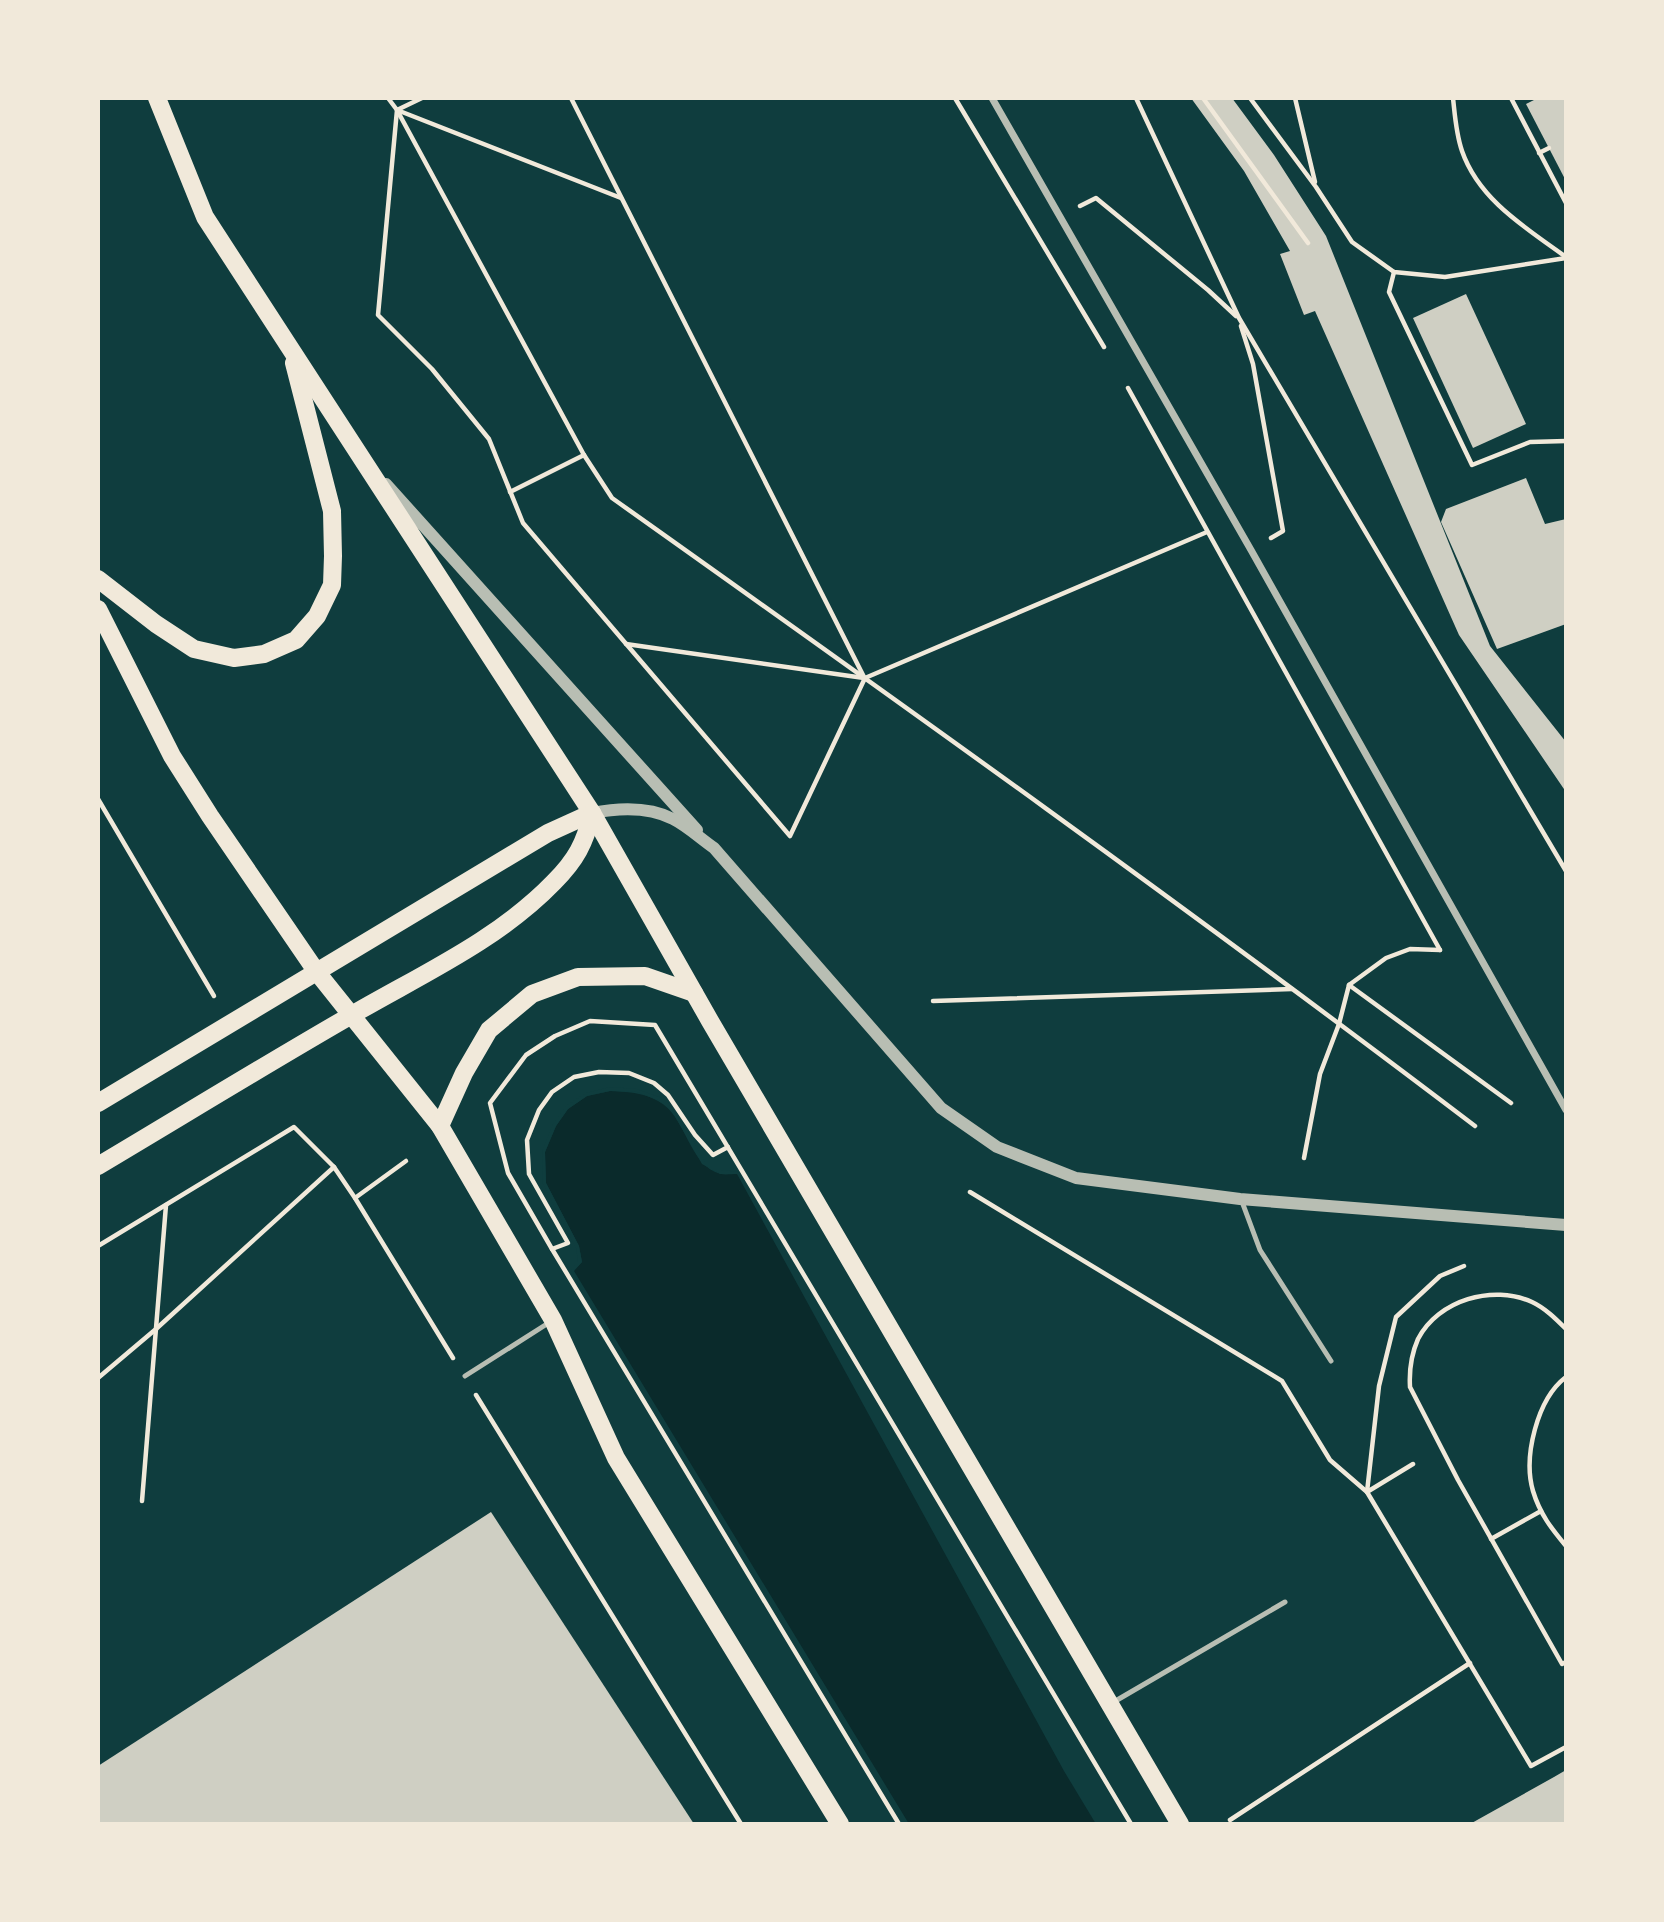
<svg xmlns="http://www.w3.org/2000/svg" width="1664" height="1922" font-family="'PT Sans Narrow',sans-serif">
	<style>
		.water { fill: #0a2a2b }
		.pier { fill: #0f3d3e }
		.building { fill: #cfcfc3 }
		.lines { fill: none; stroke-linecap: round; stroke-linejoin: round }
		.path { stroke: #f1e9da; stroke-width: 4.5 }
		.service { stroke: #b8beb3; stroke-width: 5 }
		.minor { stroke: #b8beb3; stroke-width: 7 }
		.tertiary { stroke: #b8beb3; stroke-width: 12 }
		.primary { stroke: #f1e9da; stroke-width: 18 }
	</style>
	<rect width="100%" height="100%" fill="#0f3d3e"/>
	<path class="water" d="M610,1091C627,1092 642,1092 658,1101C687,1116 688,1166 721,1174C725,1175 732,1174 737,1174L1064,1771L1096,1824H909L574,1271L582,1262L579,1246L546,1183L545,1152L556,1126L568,1109L587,1096Z"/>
	<path class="pier" d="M610,1087L637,1089L662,1098L675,1109L705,1162L721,1170L740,1172L737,1174H720L702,1164L672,1111L660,1101L637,1092L610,1091L587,1096L568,1109L556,1126L545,1152L546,1183L579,1246L582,1262L571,1273V1270L578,1261L576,1248L543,1184L542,1151L553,1124L566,1106L586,1093Z"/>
	<g class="building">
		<path d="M1191,98H1232L1274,155L1326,236L1490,646L1566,742V792L1459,635L1315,311L1304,315L1280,254L1290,251L1244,171Z"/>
		<path d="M1538,98H1566V181L1526,104Z"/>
		<path d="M1466,294L1526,424L1473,448L1413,318Z"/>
		<path d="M1526,478L1545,524L1566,519V624L1497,649L1441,522L1446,509Z"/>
		<path d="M491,1512L694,1824H98V1766Z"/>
		<path d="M1566,1770V1824H1470L1554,1777Z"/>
	</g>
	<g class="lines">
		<g class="path">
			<path d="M388,98L397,110L584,455L612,498C902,704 1192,911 1475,1126"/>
			<path d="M571,98L864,677"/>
			<path d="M955,98L1104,347"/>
			<path d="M1136,98L1239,318L1566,871"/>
			<path d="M1203,98L1308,243"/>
			<path d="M1250,98L1316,187L1352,242L1394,272L1445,277L1566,258"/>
			<path d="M1295,98L1315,182"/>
			<path d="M1453,98C1455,116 1456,134 1462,151C1479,200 1526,228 1566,257"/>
			<path d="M1511,98L1566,203"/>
			<path d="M397,110L422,98"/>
			<path d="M1539,153L1549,148"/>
			<path d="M621,198L397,110L378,315L432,369L489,439L523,523L790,836L865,678L1207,532"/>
			<path d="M1080,206L1096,198L1208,290L1236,316"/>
			<path d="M1394,272L1389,292L1472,465L1530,442L1566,441"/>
			<path d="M1241,326L1253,364L1283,531L1271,538"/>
			<path d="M1128,388L1440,950"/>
			<path d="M510,492L584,455"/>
			<path d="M626,644L864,678"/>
			<path d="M98,799L214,996"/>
			<path d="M1349,985L1511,1103"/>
			<path d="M933,1001L1292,989"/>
			<path d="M1304,1158L1320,1074L1339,1024L1349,985L1386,958L1410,949L1440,950"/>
			<path d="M970,1192L1282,1381L1330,1460L1367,1492L1413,1464"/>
			<path d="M355,1198L406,1161"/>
			<path d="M98,1246L294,1127L334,1167L355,1198L453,1358"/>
			<path d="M552,1249L568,1243L529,1174L527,1140L539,1110L552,1092L574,1077L599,1072L629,1073L654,1083L668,1095L695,1135L713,1155L728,1147"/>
			<path d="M1464,1266L1440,1276L1396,1317L1379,1386L1367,1492L1531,1766L1566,1747"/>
			<path d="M1566,1329C1556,1319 1545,1308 1532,1302C1493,1284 1438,1300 1418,1339C1411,1355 1409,1370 1410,1387L1458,1480L1562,1664L1566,1662"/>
			<path d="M1566,1377C1537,1399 1523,1457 1533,1491C1540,1514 1551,1528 1566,1546"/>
			<path d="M98,1378L156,1329L334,1167"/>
			<path d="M476,1395L741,1824"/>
			<path d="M142,1501L166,1205"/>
			<path d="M1491,1539L1541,1511"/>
			<path d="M1230,1820L1470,1663"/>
			<path d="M899,1824L552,1249L508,1173L490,1103L526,1055L555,1036L590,1021L655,1025L1131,1824"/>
		</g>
		<g class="service">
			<path d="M1241,1199L1260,1250L1331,1361"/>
			<path d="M465,1376L550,1322"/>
			<path d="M1112,1703L1285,1602"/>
		</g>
		<path class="minor" d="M992,98L1251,550L1566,1110"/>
		<g class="tertiary">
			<path d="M386,484L697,830"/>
			<path d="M592,813C618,808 648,806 673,819C687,826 701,839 714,848L941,1108L997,1147L1076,1178L1240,1199L1566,1225"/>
		</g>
		<g class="primary">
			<path d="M157,98L205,217L592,813L710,1021L1180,1824"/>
			<path d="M98,579L156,624L194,649L234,658L264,654L296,640L317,616L332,585L333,556L332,511L294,363"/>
			<path d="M98,609L172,756L210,816L316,971L440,1126L553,1320L616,1458L840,1824"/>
			<path d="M98,1103L548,833L592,813"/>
			<path d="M440,1126L464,1073L489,1030L532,994L578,977L645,976L694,993"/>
			<path d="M98,1166C182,1116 265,1065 350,1016C420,975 497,941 554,882C576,860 585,843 592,813"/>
		</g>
	</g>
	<rect width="1664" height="1922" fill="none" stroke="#f1e9da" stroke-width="200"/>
</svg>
